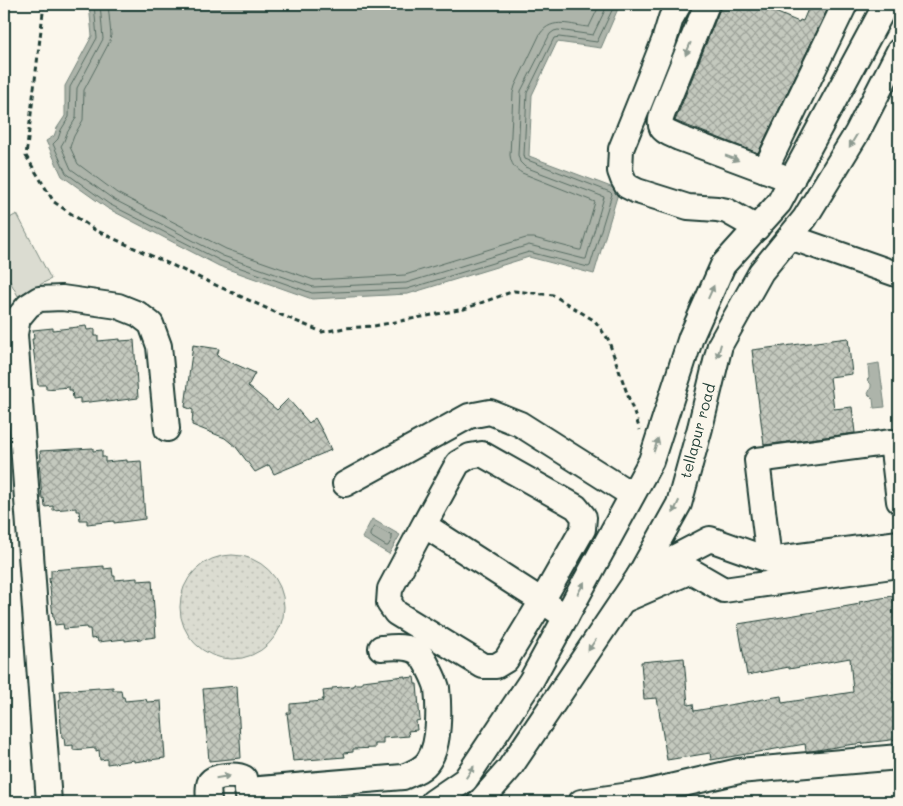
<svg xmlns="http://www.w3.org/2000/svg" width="903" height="806" font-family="Mali,sans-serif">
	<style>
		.grass { fill: url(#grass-dots); stroke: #7d8c82 }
		.pitch { fill: #dbdcd1; stroke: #7d8c82 }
		.water { fill: #adb4aa; stroke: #74847b }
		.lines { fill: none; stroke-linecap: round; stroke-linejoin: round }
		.shore { stroke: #586d63; stroke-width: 1 }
		.building { fill: url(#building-cross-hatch); stroke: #1f3d34 }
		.minor-casing { stroke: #1f3d34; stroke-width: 28 }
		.path { stroke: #1f3d34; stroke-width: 3; stroke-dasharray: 5 4; stroke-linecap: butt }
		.minor { stroke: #fbf7ec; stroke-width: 24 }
		.oneway { fill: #8d9a90 }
		.labels { text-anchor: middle; stroke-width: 4; stroke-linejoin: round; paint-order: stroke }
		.street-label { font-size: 15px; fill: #1f3d34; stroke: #fbf7ec }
	</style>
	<defs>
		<pattern id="grass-dots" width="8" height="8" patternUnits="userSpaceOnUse" patternTransform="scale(1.25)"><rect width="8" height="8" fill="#dbdcd1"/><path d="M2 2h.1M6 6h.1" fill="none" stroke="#bcbeb4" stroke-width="1.8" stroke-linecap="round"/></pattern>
		<pattern id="building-cross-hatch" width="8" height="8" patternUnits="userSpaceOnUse" patternTransform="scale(1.25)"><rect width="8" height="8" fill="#c4c9be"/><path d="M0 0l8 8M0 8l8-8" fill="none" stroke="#9fa49b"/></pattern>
	</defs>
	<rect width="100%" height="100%" fill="#fbf7ec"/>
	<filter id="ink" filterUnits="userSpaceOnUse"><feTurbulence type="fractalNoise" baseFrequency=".02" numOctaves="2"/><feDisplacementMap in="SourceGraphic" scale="10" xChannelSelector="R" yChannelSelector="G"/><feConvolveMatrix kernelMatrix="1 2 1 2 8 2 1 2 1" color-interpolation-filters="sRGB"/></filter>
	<g filter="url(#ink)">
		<circle class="grass" cx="232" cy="607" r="52"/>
		<path class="pitch" d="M17,214L51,279L18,296L4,270V221Z"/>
		<g class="water">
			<path d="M89,4H620L601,48L557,42L532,95L529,156L619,190L594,274L529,257L408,294L312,299L219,266L107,208L62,176L46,141L54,136L57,128L65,116V86L92,36Z"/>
			<path d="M879,363L885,407L874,408L873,399L868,394L871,387V384L867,380L869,378L868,365Z"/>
			<path d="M372,519L400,535L389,554L362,538Z"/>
		</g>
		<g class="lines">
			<g class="shore">
				<path d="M94,4L97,38L70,87L69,117L61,130L58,139L53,144L66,173L109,204L221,261L312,293L407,289L529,252L588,267L590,266L612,194L610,192L525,159L524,155L527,93L554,38L559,37L597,42L615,4"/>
				<path d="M100,4L103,39L77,88L76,118L67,133L64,141L61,146L71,169L113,199L223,256L313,287L406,283L529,245L584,259H586L604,197L525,167L520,162L518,155L521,91L550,34L554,31L558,30L593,35L608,4"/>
				<path d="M108,4L111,35L110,41L84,90L83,120L74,136L70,147L78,164L117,193L226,249L314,280L405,275L526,238H534L579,250H581L595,202L522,173C515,169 511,164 510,155L513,93L515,86L540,34C552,16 572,26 589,27L600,4"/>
				<path d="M376,527L392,536V539L388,546H386L370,536V534L373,528Z"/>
			</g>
		</g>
		<g class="building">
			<path d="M720,4H756L799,22L800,20L803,21L810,4H830L758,153L675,121L720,9Z"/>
			<path d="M86,326L87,330L95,329V336H98V341L120,339V341L134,340L138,398L107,402V400L80,403V398L73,399L72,390H69V387L46,389V385H38L32,339H34L33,330L53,328V330Z"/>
			<path d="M848,338L852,374L830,377L834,409L852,407L855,433L764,445L752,350Z"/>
			<path d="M193,345L219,349L217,356L255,373L248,386L277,410L288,399L309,423L315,418L324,434L331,450L274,474L269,465L255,472L236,447L225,438L192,425L193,410L185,407Z"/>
			<path d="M93,448V451L102,450V457H105V462L127,460V462L141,461L145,519L114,523V521L87,524V520H80L79,511H76V508L53,510V506L45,507L44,498L42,499L39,460H41L40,451Z"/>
			<path d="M104,566V569L112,568L113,576H115V580L137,578V581L152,580L156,637L125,641V639L98,642L97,638L91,639L90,629H87L86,627L64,629L63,624L55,625L54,617H53L49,578H51V570Z"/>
			<path d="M893,596L899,635V648H896L899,677V739L848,745L811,751H806L805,744L711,760L710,753L667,760L657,698L644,699L641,662L684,658L688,705L693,704L694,711L781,696L782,703L853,692L850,658L789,669V667L747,675L738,624L820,611L860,604L859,602Z"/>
			<path d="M405,676V678L414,677L415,684H417L420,720L416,721L417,730L408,731L409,736L383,738V744H375V748L353,749V752L344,753L345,757L293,761L287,713H290V704L323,701L322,699H324L323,691L332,690V688L354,686V684H362V681Z"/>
			<path d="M237,686L241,758L209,761L203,689Z"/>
			<path d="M113,687V690H121L122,697H124L125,701L146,699L147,702L161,701L165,758L134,762V760L107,764V759L100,760L99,750L96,751V748L73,750V745L65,746L64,738H62L59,700L61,699L60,691Z"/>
		</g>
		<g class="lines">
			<defs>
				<g id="minor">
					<path d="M679,4L671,18L664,41L642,97L621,149L620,171L623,179L627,186L637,191L688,207L717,209L727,211L757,228"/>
					<path d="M707,4L664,110C656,129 662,130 679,138L792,180"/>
					<path d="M765,170L845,4"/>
					<path d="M790,237L899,275"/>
					<path d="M345,484L469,416L490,412L520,424L632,495"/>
					<path d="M424,525L390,589L389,603L396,613L483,666H496L506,660L542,601L583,529L584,517L576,507L482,454L470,456L458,463L424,525L542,601L566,617"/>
					<path d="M769,560L757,460L892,442L899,501"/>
					<path d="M639,576L710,539L769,560L899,543"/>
					<path d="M622,601L691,571L724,590L899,565"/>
					<path d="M247,790L403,777C413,773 424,769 429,760C440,744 439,707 437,688C435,680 425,659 419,653C409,645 392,647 381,648"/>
					<path d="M49,802L15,334L18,318L28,306L39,299L62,298L118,306L138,314L151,324L159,346L167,429"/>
					<path d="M209,802C209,796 207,788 210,782C215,775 237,774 244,778L247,790L249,802"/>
					<path d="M433,802L465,780L531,681L651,461L691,337L723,265L779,203L886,4"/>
					<path d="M480,802L509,769L639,576L679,504L700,428L720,345L761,272L805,218L857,133L899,51"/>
					<path d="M581,802L644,793L739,771L899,757"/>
				</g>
			</defs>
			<use href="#minor" class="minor-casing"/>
			<path class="path" d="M44,4L26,156L54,202L95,230L279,314L322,332L345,328L374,326L464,309L514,291L553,295L595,321L608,339L640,430"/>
			<use href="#minor" class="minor"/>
		</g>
		<defs><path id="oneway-solid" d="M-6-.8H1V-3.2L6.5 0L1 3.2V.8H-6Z" transform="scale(1.25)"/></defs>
		<g class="oneway">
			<use href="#oneway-solid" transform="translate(688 49) rotate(112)"/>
			<use href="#oneway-solid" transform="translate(853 141) rotate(121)"/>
			<use href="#oneway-solid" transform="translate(732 158) rotate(21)"/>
			<use href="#oneway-solid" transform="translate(711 292) rotate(-66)"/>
			<use href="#oneway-solid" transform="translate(719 351) rotate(106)"/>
			<use href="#oneway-solid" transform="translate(656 445) rotate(-72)"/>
			<use href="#oneway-solid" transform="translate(676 507) rotate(115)"/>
			<use href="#oneway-solid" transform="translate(581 588) rotate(-61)"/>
			<use href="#oneway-solid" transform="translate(592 645) rotate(124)"/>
			<use href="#oneway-solid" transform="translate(470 772) rotate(-56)"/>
			<use href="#oneway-solid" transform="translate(223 777) rotate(-9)"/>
		</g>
	</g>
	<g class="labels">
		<g class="street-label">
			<text transform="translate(698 431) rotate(-75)" y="5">tellapur road</text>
		</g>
	</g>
	<rect width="903" height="806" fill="none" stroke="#fbf7ec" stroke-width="20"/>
	<rect x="10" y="10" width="883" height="786" fill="none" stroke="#1f3d34" stroke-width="2" filter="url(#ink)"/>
</svg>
